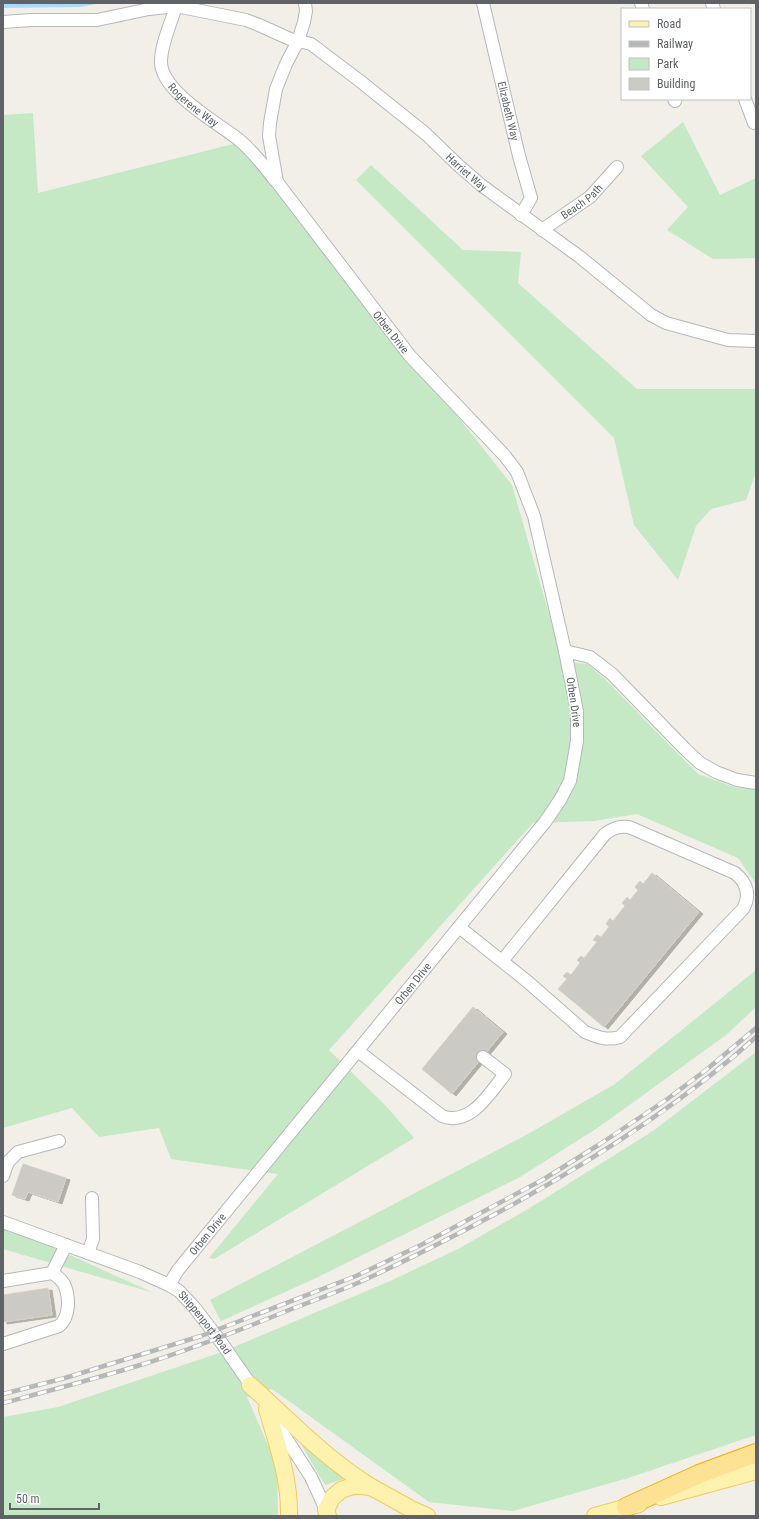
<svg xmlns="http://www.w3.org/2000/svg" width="759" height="1519" font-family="'Roboto Condensed',sans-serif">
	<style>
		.green { fill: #c5e8c5 }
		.water { fill: #aadaff }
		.building { fill: #cccac5; stroke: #d6d1c6; filter: url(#shadow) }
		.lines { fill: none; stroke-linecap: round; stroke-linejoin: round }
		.minor-casing { stroke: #b5b8bc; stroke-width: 14 }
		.major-casing { stroke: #f2c960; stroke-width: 18 }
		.highway-casing { stroke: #f9ab00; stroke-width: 20 }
		.minor { stroke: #fff; stroke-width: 12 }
		.major { stroke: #fff2af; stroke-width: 16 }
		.highway { stroke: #fde293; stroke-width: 18 }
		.rail-casing { stroke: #b6b7b8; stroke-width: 4.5 }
		.rail { stroke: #fff; stroke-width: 3; stroke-dasharray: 9; stroke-linecap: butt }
		.labels { text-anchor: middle; stroke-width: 3; stroke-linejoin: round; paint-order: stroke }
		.street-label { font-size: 11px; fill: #5f6368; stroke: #fff }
	</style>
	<defs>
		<filter id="shadow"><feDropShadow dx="4" dy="2" stdDeviation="0" flood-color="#0004"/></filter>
	</defs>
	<rect width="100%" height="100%" fill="#f1efe8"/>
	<g class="green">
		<path d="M33,113L38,193L241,142L512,485L559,649L576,663L587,664L604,678L698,774L737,788L756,789V884L738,858L637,814L594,821L533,823L329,1050L385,1105L414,1138L214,1259L209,1258L278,1174L171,1159L159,1128L99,1137L72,1108L3,1128V115Z"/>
		<path d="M683,122L720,195L756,178V258L713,259L667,230L688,207L641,156Z"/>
		<path d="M371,165L463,250L521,252L518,283L637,389H756V472L746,500L711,509L696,526L678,580L634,525L614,438L356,180Z"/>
		<path d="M756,970V1007L726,1035L599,1127L520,1177L316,1278L221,1321L210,1300L528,1134L615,1084Z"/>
		<path d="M756,1052V1435L628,1478L513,1511L429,1502L272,1389L247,1397L277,1466L278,1516H3V1417L58,1407L222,1352L388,1282L460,1248L528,1209L653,1131Z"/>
		<path d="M3,1225L154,1293L3,1249Z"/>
		<path d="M297,1437L344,1479L325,1485Z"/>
	</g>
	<path class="water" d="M3,3H102L79,7L3,8Z"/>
	<g class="building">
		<path d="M652,873L699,912L604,1027L558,989L567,979L563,976L567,972L571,975L580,963L577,960L581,956L584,958L597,942L593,940L597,935L601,937L609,927L606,924L610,918L613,921L625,906L622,903L627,897L630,900L638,890L635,887L640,881L643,884Z"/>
		<path d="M473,1007L503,1032L452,1094L422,1069Z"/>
		<path d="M23,1164L66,1178L58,1202L28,1192L25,1199L12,1195Z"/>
		<path d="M48,1288L52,1315L3,1322V1295Z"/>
	</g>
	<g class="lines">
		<defs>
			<g id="minor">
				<path id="s1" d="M177,3C172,21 161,43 161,62C161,91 216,122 238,139C253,151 263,165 275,180"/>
				<path id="s2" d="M483,3L519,156L531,198L521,215"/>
				<path d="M641,3L643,9"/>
				<path d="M712,3L714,9"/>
				<path id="s3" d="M3,22L31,20H97L149,9L176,6L246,20L259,25L290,39L311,44L360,81L426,134L458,165L481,185L580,257L651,315L666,323L728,340L756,341"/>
				<path d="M674,99L675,101"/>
				<path d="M745,99L754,123"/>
				<path id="s4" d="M542,230L590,197L617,167"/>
				<path d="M565,651L590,657L612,674L685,749L700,763L716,772L737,780L756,783"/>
				<path d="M459,927L528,982L585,1032C597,1037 607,1041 620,1037L743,909C751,895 747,883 735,873L629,827C619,826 613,828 605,834L502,961"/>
				<path d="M358,1051L442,1116C470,1127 490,1093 505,1074L483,1057"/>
				<path d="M3,1176L8,1162L18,1152L59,1141"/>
				<path id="s5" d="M3,1222L140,1272L169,1285L179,1291L194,1307L221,1342L255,1391"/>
				<path d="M88,1253L93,1239L92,1198"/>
				<path d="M52,1273L66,1245"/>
				<path d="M3,1281L52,1273C57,1276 61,1279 64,1284C70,1297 70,1317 59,1326L3,1344"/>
				<path id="s6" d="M169,1285L178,1270L545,822L560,800L570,781L577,741V711L565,651L534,516L517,472L505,456L410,356L277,182L269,136L270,123L276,89L286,64L298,41L304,22L306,11L305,3"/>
				<path d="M273,1418L311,1477L326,1510"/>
			</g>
			<g id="major">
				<path d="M250,1385C290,1421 327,1460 373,1488"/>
				<path d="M267,1409C277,1444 290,1479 289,1516"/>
				<path d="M661,1497L756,1471"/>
				<path d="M328,1516L326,1510L332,1498L341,1490L353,1486H362L373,1488L411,1509L427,1516"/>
				<path d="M595,1516L639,1504"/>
			</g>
			<path id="highway" d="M626,1507L699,1474L756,1453"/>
		</defs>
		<use href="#minor" class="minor-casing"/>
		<use href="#major" class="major-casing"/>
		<use href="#highway" class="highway-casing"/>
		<use href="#minor" class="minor"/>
		<use href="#major" class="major"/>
		<use href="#highway" class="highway"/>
		<defs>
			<g id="rail">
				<path d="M3,1394L65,1378L201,1336L356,1276L421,1245L544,1179L600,1144L666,1100L706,1070L756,1028"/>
				<path d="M3,1403C52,1390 102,1377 150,1362C197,1347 243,1329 289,1310C313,1301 337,1292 360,1282C412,1258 462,1232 512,1205C598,1157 683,1103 756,1037"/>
			</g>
		</defs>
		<use href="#rail" class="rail-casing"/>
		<use href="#rail" class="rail"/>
	</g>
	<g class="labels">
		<g class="street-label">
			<text dy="4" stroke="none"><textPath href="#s1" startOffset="117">Rogerene Way</textPath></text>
			<text dy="4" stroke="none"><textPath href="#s2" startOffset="111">Elizabeth Way</textPath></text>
			<text dy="4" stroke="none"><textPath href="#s3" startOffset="517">Harriet Way</textPath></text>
			<text dy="4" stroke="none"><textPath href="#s4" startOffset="49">Beach Path</textPath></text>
			<text transform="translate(391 332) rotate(52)" y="4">Orben Drive</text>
			<text transform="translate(574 702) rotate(82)" y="4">Orben Drive</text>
			<text dy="4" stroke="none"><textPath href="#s6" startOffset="388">Orben Drive</textPath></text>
			<text dy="4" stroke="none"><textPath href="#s6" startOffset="64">Orben Drive</textPath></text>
			<text dy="4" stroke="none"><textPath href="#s5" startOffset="230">Shippenport Road</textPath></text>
		</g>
	</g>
	<rect width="759" height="1519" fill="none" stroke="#5f6368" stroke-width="8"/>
	<rect x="621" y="8" width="130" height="92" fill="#ffffff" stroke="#bfc1c3"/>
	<rect x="629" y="21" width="20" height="6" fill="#fff2af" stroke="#bfc1c3"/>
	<text x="657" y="28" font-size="12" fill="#5f6368">Road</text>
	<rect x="629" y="41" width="20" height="6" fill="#b6b7b8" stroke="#bfc1c3"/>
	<text x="657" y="48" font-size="12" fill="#5f6368">Railway</text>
	<rect x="629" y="58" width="20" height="12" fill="#c5e8c5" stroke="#bfc1c3"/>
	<text x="657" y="68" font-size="12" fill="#5f6368">Park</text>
	<rect x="629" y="78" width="20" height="12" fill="#cccac5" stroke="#bfc1c3"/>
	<text x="657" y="88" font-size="12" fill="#5f6368">Building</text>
	<path d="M10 1503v6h89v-6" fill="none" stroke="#5f6368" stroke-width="2"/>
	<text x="16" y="1503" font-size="12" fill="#5f6368" stroke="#ffffff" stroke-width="3" paint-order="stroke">50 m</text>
</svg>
